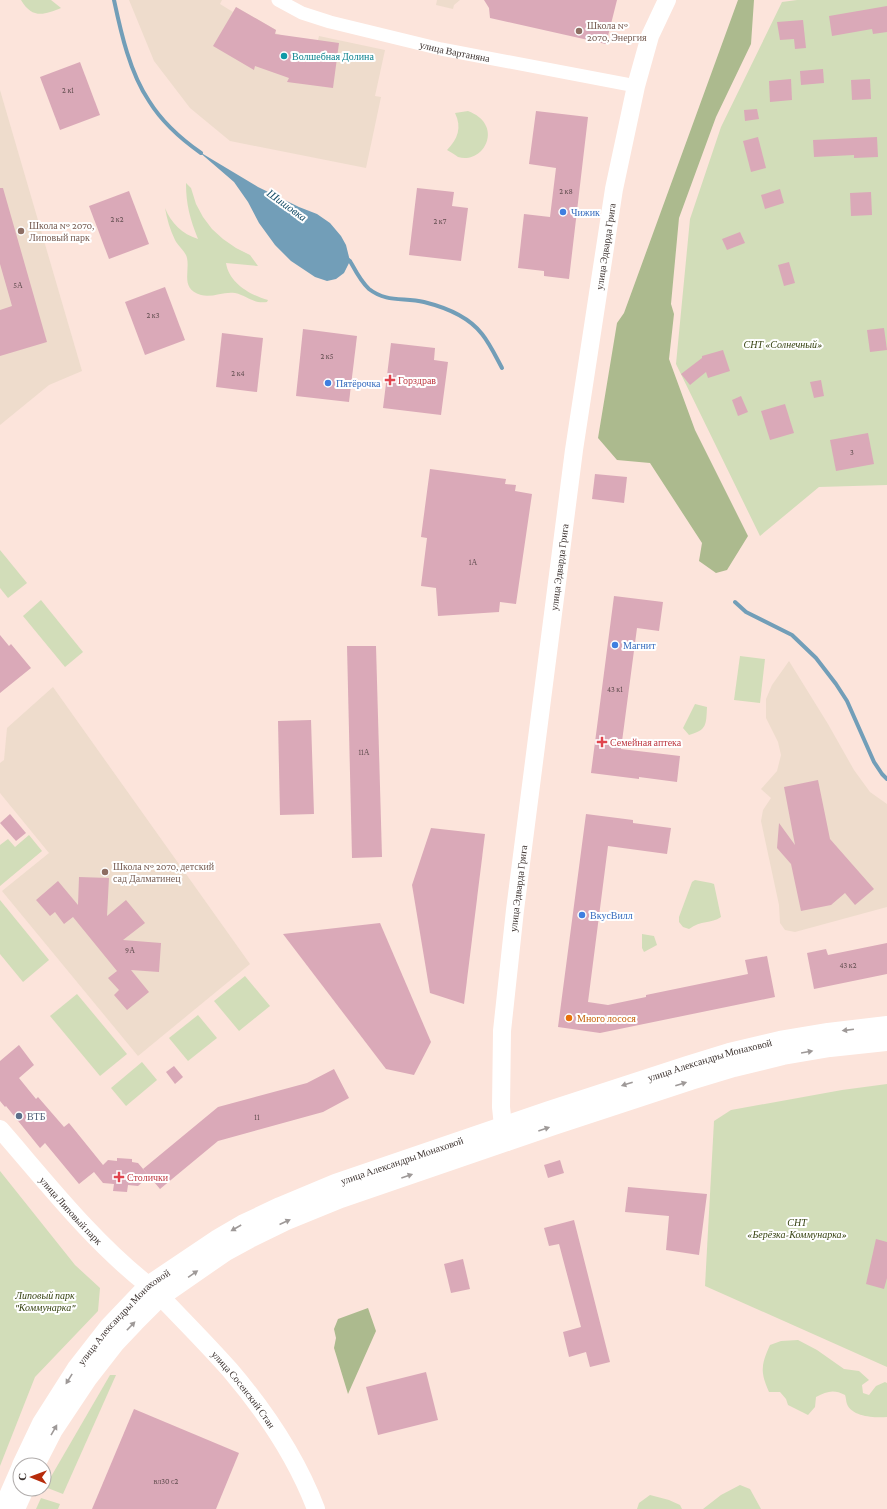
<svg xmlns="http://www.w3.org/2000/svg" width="887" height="1509" font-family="'Crimson Pro',serif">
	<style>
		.education { fill: #eedccc }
		.green { fill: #d2ddb9 }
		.forest { fill: #acba8e }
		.water { fill: #729eb8 }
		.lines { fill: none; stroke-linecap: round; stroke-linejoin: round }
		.stream { stroke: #729eb8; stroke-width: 4 }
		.building { fill: #daa9b8 }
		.street { stroke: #fff; stroke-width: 13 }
		.secondary { stroke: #fff; stroke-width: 18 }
		.oneway { fill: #9e9998 }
		.education-dot { fill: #8d6e63; stroke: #fff; stroke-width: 1.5 }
		.culture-dot { fill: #0f9aa8; stroke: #fff; stroke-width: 1.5 }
		.shop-dot { fill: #3f7fe0; stroke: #fff; stroke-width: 1.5 }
		.health-dot { fill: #e0444e; stroke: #fff; stroke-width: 1.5 }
		.food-dot { fill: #e8710a; stroke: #fff; stroke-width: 1.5 }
		.service-dot { fill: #5c6f8a; stroke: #fff; stroke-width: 1.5 }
		.labels { text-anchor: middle; stroke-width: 4; stroke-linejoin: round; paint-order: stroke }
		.number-label { font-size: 8px; fill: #645052 }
		.education-label { font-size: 10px; fill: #785e54; stroke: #fff; text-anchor: start }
		.street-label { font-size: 10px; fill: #3d3330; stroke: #fff }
		.culture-label { font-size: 10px; fill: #0d838f; stroke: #fff; text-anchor: start }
		.shop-label { font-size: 10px; fill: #366cbe; stroke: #fff; text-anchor: start }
		.park-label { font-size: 10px; font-style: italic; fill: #364210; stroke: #fff }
		.health-label { font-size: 10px; fill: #be3a42; stroke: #fff; text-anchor: start }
		.food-label { font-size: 10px; fill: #c56008; stroke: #fff; text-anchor: start }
		.service-label { font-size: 10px; fill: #4e5e75; stroke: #fff; text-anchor: start }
		.water-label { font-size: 11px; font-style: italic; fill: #114a65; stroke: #fff }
	</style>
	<rect width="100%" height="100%" fill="#fce4db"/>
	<g class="education">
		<path d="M129,0H222L220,4L233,12L236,7L276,30L275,33L293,39L318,40L319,36L385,50L375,96L381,97L366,168L230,141L190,108L154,61Z"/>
		<path d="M437,0H460L454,5L453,9L436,5Z"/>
		<path d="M0,90L82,371L49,385L0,425Z"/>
		<path d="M789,661L828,724L854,770L870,792L887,804V907L795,932L785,930L780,923L779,905L761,821L763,810L771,798L761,789L777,771L781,755L778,742L766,718V699L772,685Z"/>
		<path d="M53,687L250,964L138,1056L2,891L49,853L0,793V763L4,760L7,728Z"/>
	</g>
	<g class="green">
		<path d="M21,0H51L61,8C44,15 32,19 21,0Z"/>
		<path d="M797,0H887V485L819,487L760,536L676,364L690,219L721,127L782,2Z"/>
		<path d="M468,111C505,125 484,165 458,157C455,155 451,152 447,150C458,139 462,127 455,113Z"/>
		<path d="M186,183L191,188L196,204L203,217L212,229L223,239L236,248L250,255L258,266L226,263C229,283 250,295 268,300L267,302C253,304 248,296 235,293C224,291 212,298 201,295C180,289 190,272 187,258C186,252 178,246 175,240C170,230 167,219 165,208C171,223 182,234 198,239C190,219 186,205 186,183Z"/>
		<path d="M0,550L27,583L8,598L0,588Z"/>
		<path d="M41,600L83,652L65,667L23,616Z"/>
		<path d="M740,656L765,659L760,703L734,700Z"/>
		<path d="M695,704L707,707C706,725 707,730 689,735L683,728Z"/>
		<path d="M29,835L42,851L0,886V845L8,839L15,847Z"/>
		<path d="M695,880L711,883L714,884L721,917C711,924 701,920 689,929L683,927L679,922V917L692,882Z"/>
		<path d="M0,900L49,960L23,982L0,954Z"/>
		<path d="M642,934L654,936L657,945L644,952L642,948Z"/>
		<path d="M245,976L270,1006L239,1031L214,1001Z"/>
		<path d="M77,994L127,1054L100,1076L50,1016Z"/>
		<path d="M198,1015L217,1038L188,1061L169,1038Z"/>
		<path d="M142,1062L157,1080L126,1106L111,1088Z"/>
		<path d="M887,1084V1367L705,1286L714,1121L731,1110L842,1090Z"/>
		<path d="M0,1171L75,1265L100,1288L98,1311L35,1377L0,1466Z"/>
		<path d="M798,1340L817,1350L844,1369L859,1371L869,1380L862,1385L863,1393L869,1395L876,1386L885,1382L887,1383V1417C875,1418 852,1417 847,1404C846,1402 846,1397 845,1395C834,1389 827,1391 816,1397L815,1407L808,1415L788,1405L786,1399L780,1392H769C760,1372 761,1365 770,1345L781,1341Z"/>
		<path d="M110,1375H116L63,1494L45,1487Z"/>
		<path d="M740,1485L750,1489L761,1509H703L721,1495Z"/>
		<path d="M650,1495L669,1500L680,1505L682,1509H637L639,1503Z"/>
		<path d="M41,1498L60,1504L58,1509H36Z"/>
	</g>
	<g class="forest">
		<path d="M738,0H754L751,44L716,117L679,218L671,304L674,314L669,359L695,430L748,536L727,570L716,573L699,561L702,543L650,463L617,460L598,438L617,323L624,313Z"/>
		<path d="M368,1308L376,1331L348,1394L334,1348L336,1338L334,1329L338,1319Z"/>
	</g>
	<path class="water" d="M198,151L258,187L299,207L317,214L330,223L341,236L346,245L350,261L344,273L336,279L327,281L315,277L291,261L275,245L259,223L248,202L234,182Z"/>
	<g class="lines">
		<g class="stream">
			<path d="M114,0C121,33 130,73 149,101C162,122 181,139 201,153"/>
			<path d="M346,258L350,261C355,270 361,282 369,289C387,303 404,297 424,302C444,307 469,317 482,334C490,344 496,357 502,368"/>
			<path d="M735,602L746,612L792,635L816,658L836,684L847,701L874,762L882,774L887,779"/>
		</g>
	</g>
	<g class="building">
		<path d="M484,0H617L606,44L490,18L489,8Z"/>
		<path d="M887,6V32L873,34L872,29L832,36L829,16Z"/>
		<path d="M236,7L276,30L275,34L339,43L333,88L287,82L289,78L255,66L254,70L213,46Z"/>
		<path d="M803,20L806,48L795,49L794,39L780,40L777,22Z"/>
		<path d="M80,62L100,115L60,130L40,77Z"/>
		<path d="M823,69L824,83L801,85L800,71Z"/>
		<path d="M791,79L792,100L770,102L769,81Z"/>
		<path d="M870,79L871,99L852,100L851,80Z"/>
		<path d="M757,109L759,119L745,121L744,110Z"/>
		<path d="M536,111L588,117L569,279L544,276V271L518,268L524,214L550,217L556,168L529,164Z"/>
		<path d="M758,137L766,168L751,172L743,141Z"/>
		<path d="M877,137L878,157L854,158V155L814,157L813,140Z"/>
		<path d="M0,188H3L47,342L0,356V310L12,306L0,264Z"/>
		<path d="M417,188L454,192L452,206L468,208L461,261L409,255Z"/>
		<path d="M780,189L784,203L765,209L761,195Z"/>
		<path d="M129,191L149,244L109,259L89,206Z"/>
		<path d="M871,192L872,215L851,216L850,193Z"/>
		<path d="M740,232L745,243L727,250L722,239Z"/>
		<path d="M789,262L795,283L784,286L778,265Z"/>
		<path d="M165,287L185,340L145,355L125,302Z"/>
		<path d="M884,328L887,350L870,352L867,330Z"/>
		<path d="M303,329L357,336L349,402L296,396Z"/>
		<path d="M222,333L263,338L257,392L216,387Z"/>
		<path d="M391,343L435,348L434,360L448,362L441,415L383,408Z"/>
		<path d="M723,350L730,371L708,378L706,372L690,385L681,374L702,358V356Z"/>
		<path d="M821,380L824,396L814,398L810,382Z"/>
		<path d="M741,396L748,412L738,416L732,400Z"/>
		<path d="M785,404L794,433L770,440L761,411Z"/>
		<path d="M868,433L874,464L836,471L830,440Z"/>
		<path d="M430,469L506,479L505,484L516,485L515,491L532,494L516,604L500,602L499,612L438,616L436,588L421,586L427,538L421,537Z"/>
		<path d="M595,474L627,477L624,503L592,499Z"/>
		<path d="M614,596L663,602L659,631L637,628L621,749L680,756L677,782L639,777V779L591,773Z"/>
		<path d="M0,635L9,646L11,644L31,668L0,693Z"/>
		<path d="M347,646H376L382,857L352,858Z"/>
		<path d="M311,720L314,814L280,815L278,721Z"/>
		<path d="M818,780L830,839L874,889L855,905L845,893L831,905L801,911L791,864L777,848L779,823L795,845L784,787Z"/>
		<path d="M10,814L26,833L16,841L0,823Z"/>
		<path d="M586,814L633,820V823L671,828L667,854L608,846L588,1002L608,1005L646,997V995L748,974L745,960L767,956L775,997L600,1033L558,1027Z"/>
		<path d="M431,828L485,834L464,1004L430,993L412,885Z"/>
		<path d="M79,877L109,878L107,916L126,900L145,923L123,940L161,943L159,972L131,970L149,992L127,1010L114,995L119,990L108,978L117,971L73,917L64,924L55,912L50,916L36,900L58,881L78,905Z"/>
		<path d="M380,923L431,1042L414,1075L386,1069L283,934Z"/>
		<path d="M887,943V974L814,989L807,953L826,949L828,955Z"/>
		<path d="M19,1045L34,1065L19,1078L36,1099L38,1097L64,1127L69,1123L103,1165L108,1160L117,1161V1158L132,1159V1162L138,1163L149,1176L138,1186L128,1185L127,1192L113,1191L114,1184L103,1183L94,1172L79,1184L45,1143L40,1148L6,1106L5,1107L0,1101V1061Z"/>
		<path d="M174,1066L183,1077L175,1084L166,1072Z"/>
		<path d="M334,1069L349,1098L323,1112L218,1141L160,1189L143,1169L218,1107L307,1083Z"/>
		<path d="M560,1160L564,1173L548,1178L544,1165Z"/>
		<path d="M628,1187L707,1194L699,1255L666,1250L669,1216L625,1212Z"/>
		<path d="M574,1220L610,1362L590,1367L586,1352L569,1357L563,1332L581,1327L559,1244L549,1246L544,1228Z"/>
		<path d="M876,1239L887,1242V1278L884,1289L866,1284Z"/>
		<path d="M463,1259L470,1289L451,1293L444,1264Z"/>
		<path d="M426,1372L438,1420L378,1435L366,1387Z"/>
		<path d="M134,1409L239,1453L216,1509H92Z"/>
	</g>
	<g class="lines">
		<path class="street" id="s1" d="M278,0L302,13L330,22L441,49L636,86"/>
		<g class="secondary">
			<path id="s2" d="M0,1129C47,1183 92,1241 148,1285"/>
			<path id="s3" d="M507,1142L503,1126L501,1107L502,1031L515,910L574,450L614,189L636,86L650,36L667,0"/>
			<path id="s4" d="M161,1297C184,1321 208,1345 230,1370C265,1411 297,1459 316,1509"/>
			<path id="s5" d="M21,1465L41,1423L76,1368L108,1327L148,1285L218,1238L242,1224L280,1206L335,1183L549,1110L687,1065L729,1052L780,1040L828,1032L887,1025"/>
			<path d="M36,1465L54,1430L88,1379L116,1343L135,1323L161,1297L226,1252L250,1239L287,1221L341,1199L554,1126L691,1081L734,1068L783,1056L830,1048L887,1042"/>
			<path d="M2,1509L20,1468"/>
			<path d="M16,1509L25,1489"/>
		</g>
	</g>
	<defs><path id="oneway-solid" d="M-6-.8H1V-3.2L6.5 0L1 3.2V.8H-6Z"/></defs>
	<g class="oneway">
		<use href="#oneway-solid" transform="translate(848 1030) rotate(173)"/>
		<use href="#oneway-solid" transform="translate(807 1052) rotate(-10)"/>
		<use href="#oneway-solid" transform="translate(627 1084) rotate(162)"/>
		<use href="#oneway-solid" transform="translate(681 1084) rotate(-18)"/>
		<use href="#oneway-solid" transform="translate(544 1129) rotate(-19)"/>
		<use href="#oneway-solid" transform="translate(407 1176) rotate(-19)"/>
		<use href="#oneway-solid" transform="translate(285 1222) rotate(-24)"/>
		<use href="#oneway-solid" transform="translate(236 1228) rotate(150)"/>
		<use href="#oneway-solid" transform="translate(193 1274) rotate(-35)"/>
		<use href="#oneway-solid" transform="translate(131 1326) rotate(-46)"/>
		<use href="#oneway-solid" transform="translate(69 1379) rotate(122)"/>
		<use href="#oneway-solid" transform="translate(54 1430) rotate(-60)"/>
	</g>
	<g class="education-dot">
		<circle cx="579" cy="31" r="4"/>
		<circle cx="21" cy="231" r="4"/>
		<circle cx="105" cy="872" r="4"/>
	</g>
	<circle class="culture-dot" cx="284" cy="56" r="4"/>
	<g class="shop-dot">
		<circle cx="563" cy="212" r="4"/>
		<circle cx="328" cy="383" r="4"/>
		<circle cx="615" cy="645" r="4"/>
		<circle cx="582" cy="915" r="4"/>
	</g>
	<g class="health-dot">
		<path d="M388 374h4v4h4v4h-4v4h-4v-4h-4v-4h4z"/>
		<path d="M600 736h4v4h4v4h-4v4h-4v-4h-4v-4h4z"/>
		<path d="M117 1171h4v4h4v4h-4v4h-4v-4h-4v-4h4z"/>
	</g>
	<circle class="food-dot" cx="569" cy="1018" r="4"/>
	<circle class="service-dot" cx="19" cy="1116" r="4"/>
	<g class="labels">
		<g class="number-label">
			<text x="68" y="93">2 к1</text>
			<text x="566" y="194">2 к8</text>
			<text x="117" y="222">2 к2</text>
			<text x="440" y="224">2 к7</text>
			<text x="18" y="288">5А</text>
			<text x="153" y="318">2 к3</text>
			<text x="327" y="359">2 к5</text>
			<text x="238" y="376">2 к4</text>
			<text x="852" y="455">3</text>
			<text x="473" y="565">1А</text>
			<text x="615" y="692">43 к1</text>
			<text x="364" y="755">11А</text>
			<text x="130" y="953">9А</text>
			<text x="848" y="968">43 к2</text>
			<text x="257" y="1120">11</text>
			<text x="166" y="1484">вл30 с2</text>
		</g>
		<g class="education-label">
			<text x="587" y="29">Школа №<tspan x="587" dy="12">2070, Энергия</tspan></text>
			<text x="29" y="229">Школа № 2070,<tspan x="29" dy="12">Липовый парк</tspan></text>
			<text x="113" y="870">Школа № 2070, детский<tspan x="113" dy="12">сад Далматинец</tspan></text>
		</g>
		<g class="street-label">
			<text dy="4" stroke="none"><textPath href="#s1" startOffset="185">улица Вартаняна</textPath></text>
			<text dy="4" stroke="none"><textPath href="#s3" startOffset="903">улица Эдварда Грига</textPath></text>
			<text dy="4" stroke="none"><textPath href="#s3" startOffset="579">улица Эдварда Грига</textPath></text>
			<text dy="4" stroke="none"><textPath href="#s3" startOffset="255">улица Эдварда Грига</textPath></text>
			<text dy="4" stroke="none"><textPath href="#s5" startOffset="830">улица Александры Монаховой</textPath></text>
			<text dy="4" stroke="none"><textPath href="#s5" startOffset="506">улица Александры Монаховой</textPath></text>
			<text dy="4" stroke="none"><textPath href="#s2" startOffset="108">улица Липовый парк</textPath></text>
			<text dy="4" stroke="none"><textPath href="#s5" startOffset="182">улица Александры Монаховой</textPath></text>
			<text dy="4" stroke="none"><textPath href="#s4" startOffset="124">улица Сосенский Стан</textPath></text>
		</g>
		<g class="culture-label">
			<text x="292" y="60">Волшебная Долина</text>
		</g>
		<g class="shop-label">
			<text x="571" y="216">Чижик</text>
			<text x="336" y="387">Пятёрочка</text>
			<text x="623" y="649">Магнит</text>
			<text x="590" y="919">ВкусВилл</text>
		</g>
		<g class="park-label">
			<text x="783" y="348">СНТ «Солнечный»</text>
			<text x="797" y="1226">СНТ<tspan x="797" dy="12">«Берёзка-Коммунарка»</tspan></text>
			<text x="45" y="1299">Липовый парк<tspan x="45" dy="12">"Коммунарка"</tspan></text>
		</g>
		<g class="health-label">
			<text x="398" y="384">Горздрав</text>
			<text x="610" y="746">Семейная аптека</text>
			<text x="127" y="1181">Столички</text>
		</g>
		<g class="food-label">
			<text x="577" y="1022">Много лосося</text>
		</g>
		<g class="service-label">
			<text x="27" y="1120">ВТБ</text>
		</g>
		<g class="water-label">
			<text transform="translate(287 205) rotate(36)" y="4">Шишовка</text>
		</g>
	</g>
	<g transform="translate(32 1477) rotate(271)"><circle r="19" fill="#ffffff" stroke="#b1adac"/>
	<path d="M0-3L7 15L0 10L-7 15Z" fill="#b72c0b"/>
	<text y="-6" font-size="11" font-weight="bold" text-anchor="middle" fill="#3d3330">С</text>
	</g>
</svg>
